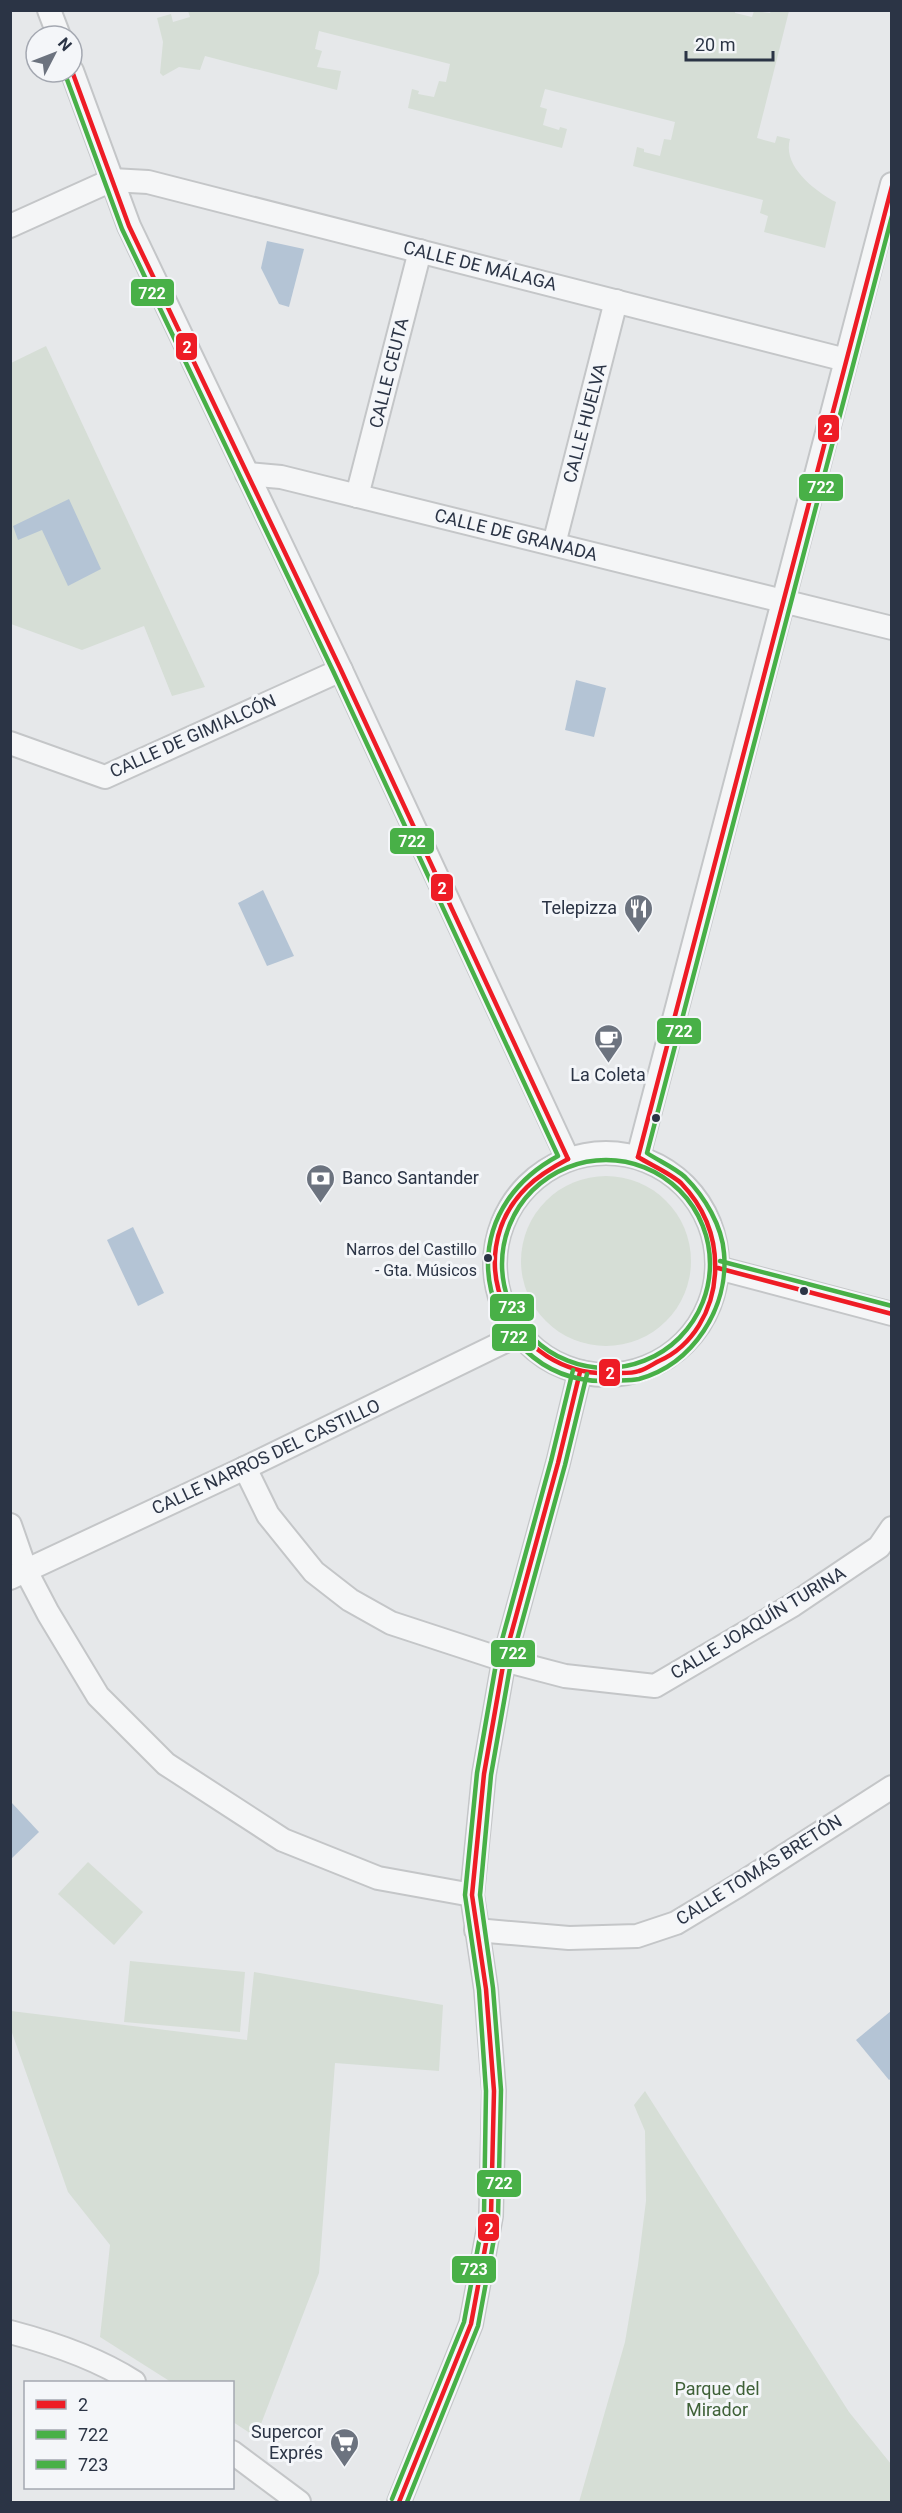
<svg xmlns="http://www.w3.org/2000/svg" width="902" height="2513" font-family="Roboto,sans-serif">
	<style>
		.green { fill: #d6ded6 }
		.water { fill: #b4c4d5 }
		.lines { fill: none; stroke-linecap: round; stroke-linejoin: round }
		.street-casing { stroke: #c4c6c8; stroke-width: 26 }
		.street { stroke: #f5f6f7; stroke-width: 22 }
		.bus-1-casing { stroke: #f4f6f9; stroke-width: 9 }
		.bus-2-casing { stroke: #f4f6f9; stroke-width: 9 }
		.bus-3-casing { stroke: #f4f6f9; stroke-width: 9 }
		.bus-1 { stroke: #ee1c25; stroke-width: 4.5 }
		.bus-2 { stroke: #48b047; stroke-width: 4.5 }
		.bus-3 { stroke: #48b047; stroke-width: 4.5 }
		.bus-dot { fill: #2b3445; stroke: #f4f6f9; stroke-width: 2 }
		.labels { text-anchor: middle; stroke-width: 6; stroke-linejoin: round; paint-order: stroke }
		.bus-label { font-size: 16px; fill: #2b3445; stroke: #f4f6f9; text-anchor: end }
		.street-label { font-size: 18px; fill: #2b3445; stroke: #f4f6f9 }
		.poi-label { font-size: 18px; fill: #2b3445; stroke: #f4f6f9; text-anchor: end }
		.park-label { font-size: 18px; fill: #3f6138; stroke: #f4f6f9 }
		.line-badge { stroke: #f4f6f9; stroke-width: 2 }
		.badge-label { font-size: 16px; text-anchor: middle; font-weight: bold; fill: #fff }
	</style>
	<rect width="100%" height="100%" fill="#e6e8ea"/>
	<g class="green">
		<path d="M188,11L735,10V13L752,17L754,11L770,13L771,11H789L757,138L775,143L777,136L790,139C782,166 815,191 836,202L825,248L764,232L768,216L760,213L763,200L633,166L637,147L644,149V152L660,156L664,139L671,140L675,122L545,89L540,107L547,109L543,125L559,130L560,127L567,129L562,148L408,108L412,89L419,91L418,94L434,97L439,81L446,82L450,64L319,31L315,49L322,51L317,67L341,71L337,90L205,56L200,70L179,67L163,76L160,73L163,42L157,18L171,14L173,22L190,17Z"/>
		<path d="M46,346L205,687L172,696L144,626L82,650L11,624V363Z"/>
		<circle cx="606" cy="1261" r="85"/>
		<path d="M88,1862L143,1912L114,1945L58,1894Z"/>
		<path d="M130,1961L245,1972L240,2032L124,2022Z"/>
		<path d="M254,1972L443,2005L439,2071L335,2063L319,2273L256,2437L233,2422L232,2382H171L100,2337L110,2245L68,2192L10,2027L11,2011L247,2040Z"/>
		<path d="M645,2091L849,2412L891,2464V2502H579L625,2342L638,2265L646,2201L645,2131L634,2105Z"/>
	</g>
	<g class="water">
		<path d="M267,241L304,249L289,307L279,304L261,268Z"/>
		<path d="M69,499L101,569L68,586L42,530L18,540L13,526Z"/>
		<path d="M576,680L606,688L594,737L565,730Z"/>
		<path d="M263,890L294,956L267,966L238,903Z"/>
		<path d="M133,1227L164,1293L138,1306L107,1240Z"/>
		<path d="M11,1802L39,1832L11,1859Z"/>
		<path d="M891,2011L892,2078L889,2080L856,2040Z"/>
	</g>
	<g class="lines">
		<defs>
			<g id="street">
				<path d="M49,10L59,36"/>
				<path d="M72,71L129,226L341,670L568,1159"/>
				<path d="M10,226L112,180L148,182L846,360"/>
				<path d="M247,474L281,477L892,628"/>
				<path d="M357,496L420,251"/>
				<path d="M554,544L616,301"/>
				<path d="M10,743L105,777L341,670"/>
				<circle cx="606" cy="1264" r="111"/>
				<path d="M638,1157L892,184"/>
				<path d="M718,1268L892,1314"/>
				<path d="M245,1468L268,1515L314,1572L350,1600L391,1623L504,1660L565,1676L655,1686L793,1605L879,1547L892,1528"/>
				<path d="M10,1525L26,1571L48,1613L98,1696L166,1764L283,1840L378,1878L472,1895"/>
				<path d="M10,1578L245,1468L520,1334"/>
				<path d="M476,1930L569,1938L637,1936L676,1923L739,1885L892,1787"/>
				<path d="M10,2332C52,2343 97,2358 134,2382"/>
				<path d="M232,2452L299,2502"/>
				<path d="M399,2502L471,2324L491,2216L494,2091L486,1989L472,1895L484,1774L504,1660L558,1463L580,1372"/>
			</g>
		</defs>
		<use href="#street" class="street-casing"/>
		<use href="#street" class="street"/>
		<defs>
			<g id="bus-1">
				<path d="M72,71L129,226L341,670L568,1159"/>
				<path d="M638,1157L892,186"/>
				<path d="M568,1159C553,1167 539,1175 527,1187C455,1258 513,1378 612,1373C620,1373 631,1374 639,1371C646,1369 653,1364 659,1361C693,1346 713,1310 715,1274C717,1239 705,1208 681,1183C670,1173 651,1165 638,1157"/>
				<path d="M718,1268L892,1314"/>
				<path d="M399,2502L471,2324L491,2216L494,2091L486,1989L472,1895L484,1774L504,1660L558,1463L580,1372"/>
			</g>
			<g id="bus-2">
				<path d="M65,74L122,229L334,673L558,1156C517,1178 488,1216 488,1264C488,1296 502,1327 525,1350C548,1372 576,1382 608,1381C617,1380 630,1381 639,1379C693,1364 729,1308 724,1253C722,1226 705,1197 685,1177C675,1168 659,1161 647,1153L892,216"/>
				<path d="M407,2502L478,2326L498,2217L501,2090L493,1988L480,1895L491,1775L511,1662L565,1465L587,1374"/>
			</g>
			<g id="bus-3">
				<circle cx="606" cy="1264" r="104"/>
				<path d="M720,1261L892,1306"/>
				<path d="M392,2499L464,2322L484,2215L486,2091L479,1990L465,1895L477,1773L497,1658L551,1461L573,1370"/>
			</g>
		</defs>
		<use href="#bus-1" class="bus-1-casing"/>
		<use href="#bus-2" class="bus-2-casing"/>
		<use href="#bus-3" class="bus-3-casing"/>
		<use href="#bus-1" class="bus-1"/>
		<use href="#bus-2" class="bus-2"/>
		<use href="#bus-3" class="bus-3"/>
	</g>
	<defs>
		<symbol id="restaurant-pin" viewBox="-11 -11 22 30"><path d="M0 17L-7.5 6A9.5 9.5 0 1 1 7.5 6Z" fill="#6c737f" stroke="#f4f6f9"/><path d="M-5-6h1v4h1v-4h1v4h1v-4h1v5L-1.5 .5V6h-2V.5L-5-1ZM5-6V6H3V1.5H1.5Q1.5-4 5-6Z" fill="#fff"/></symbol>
		<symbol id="cafe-pin" viewBox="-11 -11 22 30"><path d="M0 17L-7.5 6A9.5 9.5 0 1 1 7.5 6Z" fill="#6c737f" stroke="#f4f6f9"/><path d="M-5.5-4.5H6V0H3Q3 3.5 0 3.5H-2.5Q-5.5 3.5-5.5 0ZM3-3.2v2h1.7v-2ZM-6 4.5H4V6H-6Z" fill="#fff"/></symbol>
		<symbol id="bank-pin" viewBox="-11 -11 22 30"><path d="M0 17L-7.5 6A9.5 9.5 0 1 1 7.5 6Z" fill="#6c737f" stroke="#f4f6f9"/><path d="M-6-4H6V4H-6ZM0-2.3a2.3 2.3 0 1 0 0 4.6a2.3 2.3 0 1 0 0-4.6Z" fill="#fff"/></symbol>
		<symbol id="supermarket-pin" viewBox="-11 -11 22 30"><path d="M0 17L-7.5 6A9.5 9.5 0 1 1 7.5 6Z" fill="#6c737f" stroke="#f4f6f9"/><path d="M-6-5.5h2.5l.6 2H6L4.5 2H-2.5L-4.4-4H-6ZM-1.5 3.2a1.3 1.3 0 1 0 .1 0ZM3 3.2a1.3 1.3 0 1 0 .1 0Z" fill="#fff"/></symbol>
	</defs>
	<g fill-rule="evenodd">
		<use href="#restaurant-pin" x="622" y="892" width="33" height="45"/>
		<use href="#cafe-pin" x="592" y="1022" width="33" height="45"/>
		<use href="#bank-pin" x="304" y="1162" width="33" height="45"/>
		<use href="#supermarket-pin" x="328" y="2426" width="33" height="45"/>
	</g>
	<g class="bus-dot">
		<circle cx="656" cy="1118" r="5"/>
		<circle cx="488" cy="1258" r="5"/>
		<circle cx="804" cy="1291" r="5"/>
	</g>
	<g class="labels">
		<g class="bus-label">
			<text x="477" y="1255">Narros del Castillo<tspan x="477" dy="21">- Gta. Músicos</tspan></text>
		</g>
		<g class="street-label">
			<text transform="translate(480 266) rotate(14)" y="6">CALLE DE MÁLAGA</text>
			<text transform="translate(389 373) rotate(-76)" y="6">CALLE CEUTA</text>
			<text transform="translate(585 423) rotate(-75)" y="6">CALLE HUELVA</text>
			<text transform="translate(516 535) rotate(14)" y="6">CALLE DE GRANADA</text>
			<text transform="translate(193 736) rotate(-24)" y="6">CALLE DE GIMIALCÓN</text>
			<text transform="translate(266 1457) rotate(-25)" y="6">CALLE NARROS DEL CASTILLO</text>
			<text transform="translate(758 1623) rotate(-31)" y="6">CALLE JOAQUÍN TURINA</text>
			<text transform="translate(759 1870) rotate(-32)" y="6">CALLE TOMÁS BRETÓN</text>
		</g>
		<g class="poi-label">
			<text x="617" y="914">Telepizza</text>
			<text x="608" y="1081" text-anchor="middle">La Coleta</text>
			<text x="342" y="1184" text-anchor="start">Banco Santander</text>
			<text x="323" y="2438">Supercor<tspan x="323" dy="21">Exprés</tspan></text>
		</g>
		<g class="park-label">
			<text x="717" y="2395">Parque del<tspan x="717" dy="21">Mirador</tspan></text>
		</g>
	</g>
	<g class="line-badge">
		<rect x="130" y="278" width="45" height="29" rx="6" fill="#48b047"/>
		<rect x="175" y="332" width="23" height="29" rx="6" fill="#ee1c25"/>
		<rect x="817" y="414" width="23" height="29" rx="6" fill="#ee1c25"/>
		<rect x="798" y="473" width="46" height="29" rx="6" fill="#48b047"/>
		<rect x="389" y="827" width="46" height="28" rx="6" fill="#48b047"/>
		<rect x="430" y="873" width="24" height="29" rx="6" fill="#ee1c25"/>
		<rect x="656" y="1017" width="46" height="28" rx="6" fill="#48b047"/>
		<rect x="489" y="1293" width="46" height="29" rx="6" fill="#48b047"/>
		<rect x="491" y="1323" width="46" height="29" rx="6" fill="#48b047"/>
		<rect x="598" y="1358" width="23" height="29" rx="6" fill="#ee1c25"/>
		<rect x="490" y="1639" width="46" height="29" rx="6" fill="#48b047"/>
		<rect x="476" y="2169" width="46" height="29" rx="6" fill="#48b047"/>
		<rect x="477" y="2213" width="23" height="29" rx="6" fill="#ee1c25"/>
		<rect x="451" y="2255" width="46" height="29" rx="6" fill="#48b047"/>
	</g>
	<g class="badge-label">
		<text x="152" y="299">722</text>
		<text x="187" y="353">2</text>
		<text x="828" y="435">2</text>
		<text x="821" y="493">722</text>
		<text x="412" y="847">722</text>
		<text x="442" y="894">2</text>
		<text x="679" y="1037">722</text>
		<text x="512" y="1313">723</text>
		<text x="514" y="1343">722</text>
		<text x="610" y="1379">2</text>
		<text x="513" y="1659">722</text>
		<text x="499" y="2189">722</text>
		<text x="489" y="2234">2</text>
		<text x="474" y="2275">723</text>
	</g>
	<rect width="902" height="2513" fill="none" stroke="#2b3445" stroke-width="24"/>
	<rect x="24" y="2381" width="210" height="108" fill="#f4f6f9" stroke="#a4a8b1" stroke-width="1.5"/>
	<rect x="36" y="2400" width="30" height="9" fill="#ee1c25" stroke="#a4a8b1" stroke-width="1.5"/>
	<text x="78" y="2411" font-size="18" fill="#2b3445">2</text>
	<rect x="36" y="2430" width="30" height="9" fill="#48b047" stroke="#a4a8b1" stroke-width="1.5"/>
	<text x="78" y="2441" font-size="18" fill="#2b3445">722</text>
	<rect x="36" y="2460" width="30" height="9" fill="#48b047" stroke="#a4a8b1" stroke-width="1.5"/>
	<text x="78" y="2471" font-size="18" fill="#2b3445">723</text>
	<g transform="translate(54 54) rotate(48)"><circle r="28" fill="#f4f6f9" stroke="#a4a8b1" stroke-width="1.5"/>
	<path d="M0-4.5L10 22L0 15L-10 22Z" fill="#6c737f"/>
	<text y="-9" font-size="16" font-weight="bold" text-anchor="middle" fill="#2b3445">N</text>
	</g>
	<path d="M686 51v9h87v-9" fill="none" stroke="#2b3445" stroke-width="3"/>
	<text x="695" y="51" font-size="18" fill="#2b3445" stroke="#f4f6f9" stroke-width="4.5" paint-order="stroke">20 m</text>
</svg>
